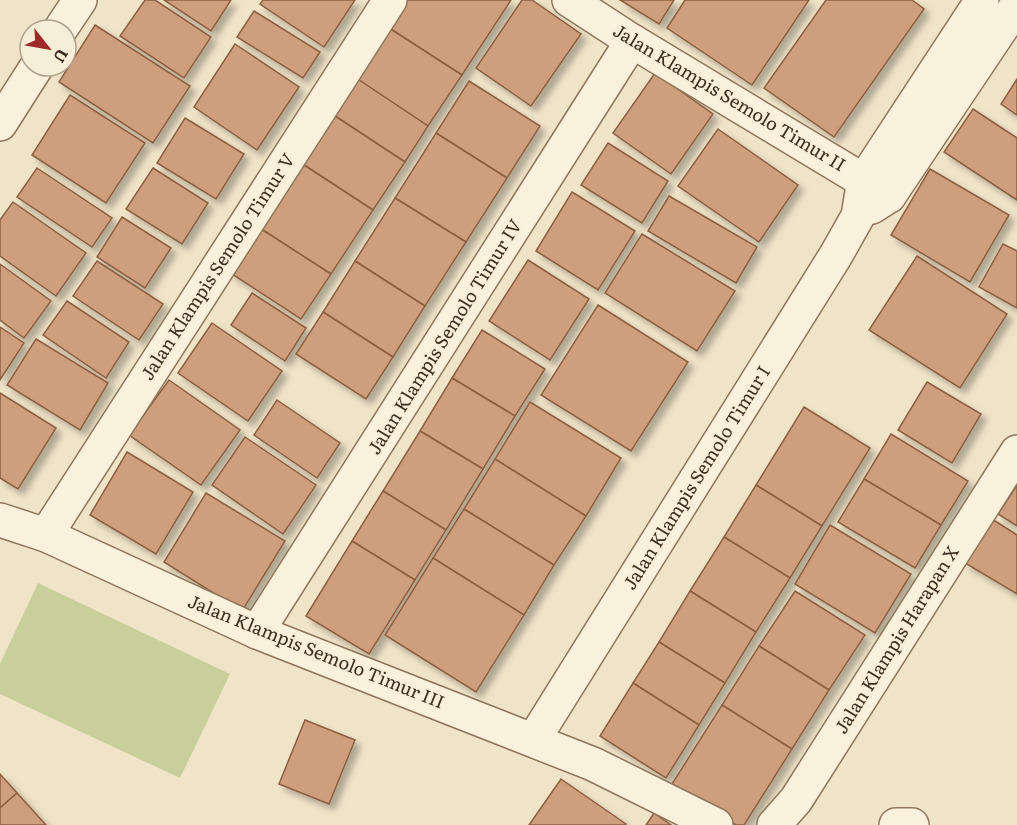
<svg xmlns="http://www.w3.org/2000/svg" width="1017" height="825" font-family="Literata,serif">
	<style>
		.green { fill: #c9cf9b }
		.building { fill: #cf9f7d; stroke: #8d5f41; stroke-width: 1.5; filter: url(#shadow) }
		.lines { fill: none; stroke-linecap: round; stroke-linejoin: round }
		.minor-casing { stroke: #8d765c; stroke-width: 36 }
		.minor { stroke: #faf1dc; stroke-width: 33 }
		.labels { text-anchor: middle; stroke-width: 4.5; stroke-linejoin: round; paint-order: stroke }
		.street-label { font-size: 18px; fill: #3d2e20; stroke: #f7eed8 }
	</style>
	<defs>
		<filter id="shadow"><feDropShadow dx="5.5" dy="5.5" stdDeviation="3" flood-color="#0004"/></filter>
	</defs>
	<rect width="100%" height="100%" fill="#f0e4c8"/>
	<path class="green" d="M38,583L230,674L180,778L0,694V664Z"/>
	<g class="building">
		<path d="M145,0H155L211,37L184,78L120,36Z"/>
		<path d="M164,0H231L211,31Z"/>
		<path d="M263,0H355L324,47L260,4Z"/>
		<path d="M407,0H511L462,75L389,28Z"/>
		<path d="M522,0H532L581,34L531,106L476,68Z"/>
		<path d="M620,0H674L659,24Z"/>
		<path d="M685,0H809L752,85L667,28Z"/>
		<path d="M826,0H912L924,9L834,137L764,88Z"/>
		<path d="M254,11L320,52L303,78L237,37Z"/>
		<path d="M95,25L190,86L153,143L59,82Z"/>
		<path d="M389,28L462,75L428,126L356,78Z"/>
		<path d="M235,44L299,87L257,150L194,107Z"/>
		<path d="M655,73L713,114L671,174L613,133Z"/>
		<path d="M356,78L428,126L405,162L332,114Z"/>
		<path d="M1017,79V115L1001,104Z"/>
		<path d="M469,81L540,126L507,178L436,133Z"/>
		<path d="M70,95L145,143L106,203L32,155Z"/>
		<path d="M973,109L1017,138V200L944,152Z"/>
		<path d="M332,114L405,162L373,210L301,163Z"/>
		<path d="M185,118L244,154L216,199L157,163Z"/>
		<path d="M718,129L798,185L759,242L678,186Z"/>
		<path d="M436,133L507,178L466,242L395,198Z"/>
		<path d="M608,143L668,181L642,223L581,185Z"/>
		<path d="M301,163L373,210L331,274L258,227Z"/>
		<path d="M37,168L112,218L92,247L17,197Z"/>
		<path d="M153,168L208,203L182,244L126,209Z"/>
		<path d="M930,169L1009,215L970,282L891,235Z"/>
		<path d="M572,192L635,231L598,290L536,251Z"/>
		<path d="M669,196L757,247L736,283L648,231Z"/>
		<path d="M395,198L466,242L425,306L355,261Z"/>
		<path d="M13,202L86,253L56,296L0,256V220Z"/>
		<path d="M122,217L171,248L145,288L97,257Z"/>
		<path d="M258,227L331,274L301,319L229,272Z"/>
		<path d="M642,234L735,291L697,351L605,293Z"/>
		<path d="M1003,244L1017,251V308L979,287Z"/>
		<path d="M917,256L1007,314L960,388L869,330Z"/>
		<path d="M528,260L589,299L550,360L489,321Z"/>
		<path d="M97,261L163,304L139,340L73,296Z"/>
		<path d="M355,261L425,306L393,357L323,312Z"/>
		<path d="M0,264L51,301L24,338L0,320Z"/>
		<path d="M252,293L306,328L285,361L231,325Z"/>
		<path d="M67,301L129,342L106,378L43,335Z"/>
		<path d="M598,305L688,362L631,451L541,395Z"/>
		<path d="M323,312L393,357L366,399L296,354Z"/>
		<path d="M212,323L282,371L248,421L178,373Z"/>
		<path d="M0,327L24,343L0,380Z"/>
		<path d="M482,330L545,369L515,416L452,378Z"/>
		<path d="M36,339L108,383L80,430L7,385Z"/>
		<path d="M452,378L515,416L483,469L420,431Z"/>
		<path d="M169,380L240,430L201,485L129,435Z"/>
		<path d="M927,382L981,414L952,463L898,430Z"/>
		<path d="M0,393L56,428L18,489L0,478Z"/>
		<path d="M277,400L340,443L317,478L254,435Z"/>
		<path d="M530,402L621,458L586,516L495,459Z"/>
		<path d="M804,407L870,448L822,526L756,485Z"/>
		<path d="M420,431L483,469L446,530L383,491Z"/>
		<path d="M891,434L968,481L941,525L864,479Z"/>
		<path d="M245,437L316,485L283,534L212,485Z"/>
		<path d="M127,452L193,492L156,554L90,515Z"/>
		<path d="M495,459L586,516L554,565L464,509Z"/>
		<path d="M864,479L941,525L915,568L838,522Z"/>
		<path d="M756,485L822,526L790,578L724,537Z"/>
		<path d="M1017,485V526L998,514Z"/>
		<path d="M383,491L446,530L415,580L352,541Z"/>
		<path d="M206,493L285,541L242,611L164,562Z"/>
		<path d="M464,509L554,565L524,615L433,558Z"/>
		<path d="M992,519L1017,535V594L965,563Z"/>
		<path d="M830,525L911,574L875,633L795,584Z"/>
		<path d="M724,537L790,578L756,632L690,591Z"/>
		<path d="M352,541L415,580L369,654L306,616Z"/>
		<path d="M433,558L524,615L476,692L385,635Z"/>
		<path d="M690,591L756,632L725,683L659,642Z"/>
		<path d="M795,591L865,635L829,690L759,646Z"/>
		<path d="M659,642L725,683L699,725L633,683Z"/>
		<path d="M759,646L829,690L792,749L722,705Z"/>
		<path d="M633,683L699,725L666,778L600,736Z"/>
		<path d="M722,705L792,749L744,825H736L672,784Z"/>
		<path d="M305,720L355,740L329,804L279,784Z"/>
		<path d="M0,774L17,793L0,808Z"/>
		<path d="M561,779L626,824L625,825H529Z"/>
		<path d="M17,793L46,825H0V808Z"/>
		<path d="M654,813L671,825H646Z"/>
	</g>
	<g class="lines">
		<defs>
			<g id="minor">
				<path d="M569,0L632,41L889,196"/>
				<path d="M60,30L80,0"/>
				<path d="M0,124L37,66"/>
				<path d="M872,207L889,196L1017,5"/>
				<path d="M0,520L46,535L257,632L593,764L716,825"/>
				<path d="M46,535L390,0"/>
				<path d="M257,632L632,41"/>
				<path d="M534,739L836,255L858,216L864,180L982,0"/>
				<path d="M774,825L796,800L1017,452"/>
				<path d="M896,825H912"/>
			</g>
		</defs>
		<use href="#minor" class="minor-casing"/>
		<use href="#minor" class="minor"/>
	</g>
	<g class="labels">
		<g class="street-label">
			<text transform="translate(729 98) rotate(31)" y="6">Jalan Klampis Semolo Timur II</text>
			<text transform="translate(218 267) rotate(-57)" y="6">Jalan Klampis Semolo Timur V</text>
			<text transform="translate(445 337) rotate(-58)" y="6">Jalan Klampis Semolo Timur IV</text>
			<text transform="translate(697 478) rotate(-58)" y="6">Jalan Klampis Semolo Timur I</text>
			<text transform="translate(897 640) rotate(-58)" y="6">Jalan Klampis Harapan X</text>
			<text transform="translate(316 652) rotate(22)" y="6">Jalan Klampis Semolo Timur III</text>
		</g>
	</g>
	<g transform="translate(48 48) rotate(121)"><circle r="28" fill="#f7eed8" stroke="#ada18e" stroke-width="1.5"/>
	<path d="M0-4.5L10 22L0 15L-10 22Z" fill="#9e2a2b"/>
	<text y="-9" font-size="16" font-weight="bold" text-anchor="middle" fill="#3d2e20">U</text>
	</g>
</svg>
